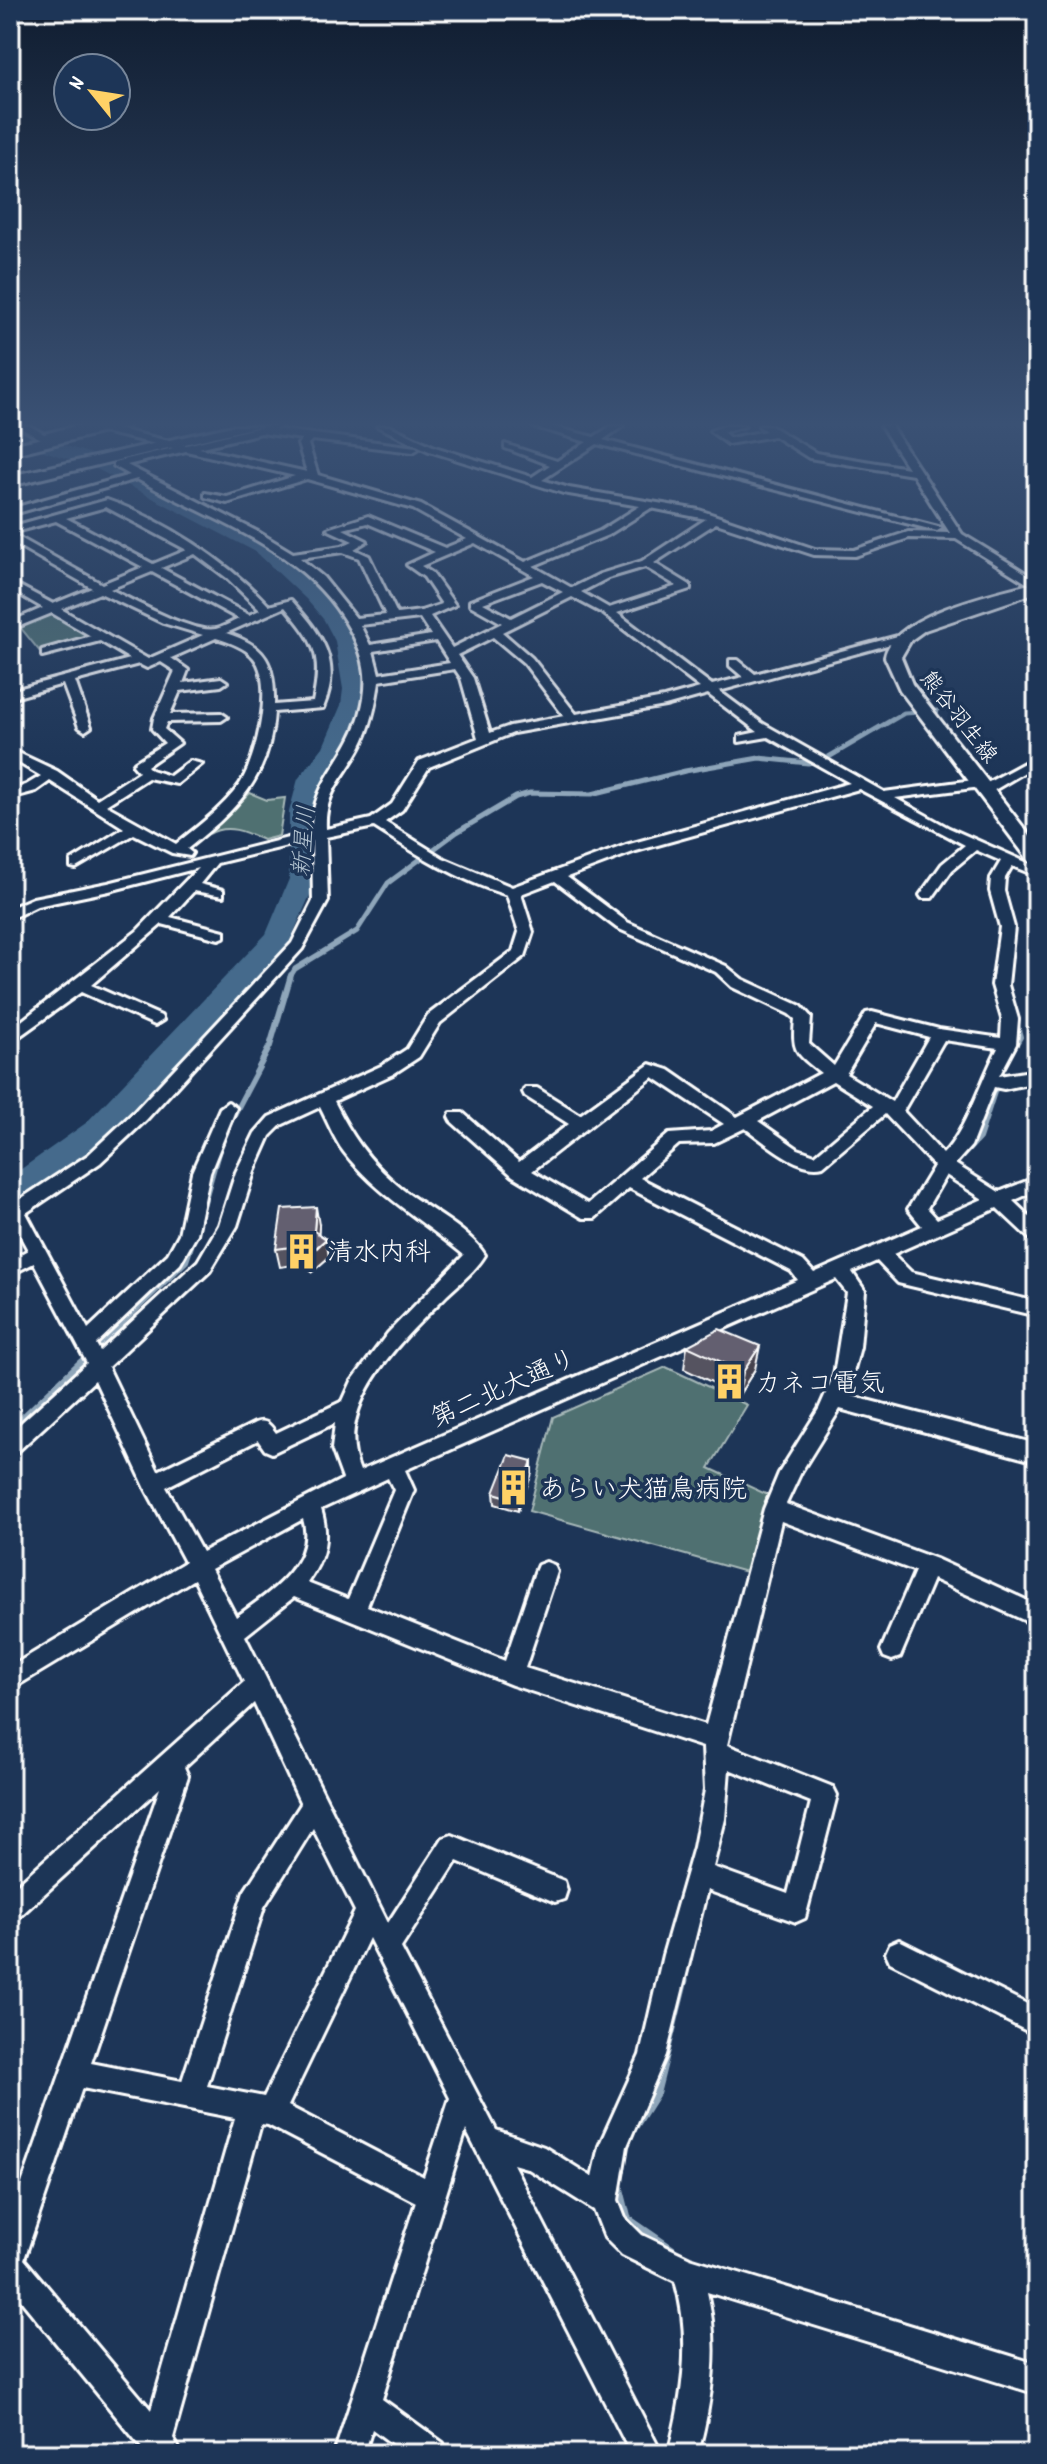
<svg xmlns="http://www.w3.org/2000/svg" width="1047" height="2464" font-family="Dekko,'Klee One',sans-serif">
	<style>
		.green { fill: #4f7071; stroke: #a7b8b8; stroke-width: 2 }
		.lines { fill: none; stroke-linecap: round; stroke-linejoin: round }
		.stream-far3 { stroke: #8fa6ba; stroke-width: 5 }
		.stream-far2 { stroke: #8fa6ba; stroke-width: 6 }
		.stream-far1 { stroke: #8fa6ba; stroke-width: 7 }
		.stream { stroke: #8fa6ba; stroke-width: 9 }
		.river { fill: #446b8c; fill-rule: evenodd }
		.minor-casing { stroke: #fff; stroke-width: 6 }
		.major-casing { stroke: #fff; stroke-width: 6 }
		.highway-casing { stroke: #fff; stroke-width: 6 }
		.minor { fill: #1d3557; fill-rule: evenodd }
		.major { fill: #1d3557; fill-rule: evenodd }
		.highway { fill: #1d3557; fill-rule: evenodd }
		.wall { fill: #555260; stroke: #fff; stroke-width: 2 }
		.shaded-wall { fill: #45424e; stroke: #fff; stroke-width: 2 }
		.building { fill: #635f70; stroke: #fff; stroke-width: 2 }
		.labels { text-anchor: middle; stroke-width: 7; stroke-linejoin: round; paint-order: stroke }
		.far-street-label { font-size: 22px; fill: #fff; stroke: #1d3557 }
		.far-water-label { font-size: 24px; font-style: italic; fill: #b4c4d1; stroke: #1d3557 }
		.poi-label { font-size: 26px; fill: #fff; stroke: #1d3557; text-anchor: start }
		.street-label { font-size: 26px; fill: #fff; stroke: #1d3557 }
	</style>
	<rect width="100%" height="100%" fill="#1d3557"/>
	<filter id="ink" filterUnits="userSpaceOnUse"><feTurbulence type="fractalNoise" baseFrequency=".0125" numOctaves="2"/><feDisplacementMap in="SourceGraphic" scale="16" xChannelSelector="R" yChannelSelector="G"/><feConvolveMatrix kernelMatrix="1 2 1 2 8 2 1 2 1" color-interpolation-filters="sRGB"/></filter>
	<g filter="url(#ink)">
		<g class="green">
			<path d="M52,613L94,638L41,653L20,627Z"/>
			<path d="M250,793L267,800L285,798L279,836L263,840C246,832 227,823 209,834Z"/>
			<path d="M666,1367L747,1405L709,1468L768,1495L746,1572L529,1511L553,1417Z"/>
		</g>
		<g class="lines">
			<g class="stream-far3">
				<path d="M1030,836L1037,828"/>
				<path d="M290,977L295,969L357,931L388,883L457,832L516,797L530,793L592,794L685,771L759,758L808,763L827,758L904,713L937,711"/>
			</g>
			<g class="stream-far2">
				<path d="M1001,1069L1020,1037L1015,1018"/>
				<path d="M227,1128L270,1046L291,975"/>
				<path d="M957,1162L979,1138L995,1089"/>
				<path d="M199,1220L220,1146"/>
				<path d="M79,1364L186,1261L195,1234"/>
			</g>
			<path class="stream-far1" d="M10,1430L81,1362"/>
			<g class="stream">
				<path d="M632,2130L656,2092L684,1980"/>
				<path d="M619,2187L627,2219L672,2250"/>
			</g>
			<path class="river" d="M10,428L107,459L270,544L322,589L345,618L357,641L367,689L365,705L347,749L323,780L315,812L317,879L289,943L108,1139L22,1203L10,1206V1177L86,1123L266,934L289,879V812L298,779L323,747L341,705L343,689L335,641L324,620L306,599L256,552L93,467L10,440Z"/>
			<defs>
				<g id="minor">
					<path d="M17,426H30L44,434L75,426H105L186,445L264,426H282L275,429L416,447L418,449L413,452L312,440L308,444L318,475L421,505L525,562L600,531L640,506L563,493L429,451L377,426H390L435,447L532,477L550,465L505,448V444L557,461L587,442L532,426H550L594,437L611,426H623L603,440L942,528L937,531L597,444L542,480L569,488L699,510L815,549L854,550L908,532L950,533L913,475L809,458L774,436L728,444L710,431L724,426H745L723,432L730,438L766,431L759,426H771L816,453L908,468L881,426H891L962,534L1037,580V588L1033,587L956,539L909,538L855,556L814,555L716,523L654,563L690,585V589L617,613L712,685L743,677L730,666V660H738L755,674L909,633V639L719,691L762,723L884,792L981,779L987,783L1037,756V765L991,792H981V787L895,798L949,828L1037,867V876L1012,866L1005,878L1004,891L1014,927L1008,985L1018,1019L1016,1044L999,1076L1037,1070V1082L1004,1089L994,1087L971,1146L955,1164L999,1192L1037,1177V1190L1013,1201L1037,1224V1242L1031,1240L997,1208L893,1254L911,1272L1037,1302V1316L898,1283L877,1261L852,1272L865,1291L860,1347L847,1395L1037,1444V1462L840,1409L801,1472L786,1504L936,1559L1037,1605V1626L933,1579L900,1657L892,1660L884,1657L881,1650L915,1571L781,1521L727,1745L833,1787L837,1795L805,1918L796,1922L707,1890L666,2055L627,2146L618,2200L625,2218L642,2235L690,2258L1037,2364V2394L707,2292C720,2347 712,2400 698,2454H668C683,2396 692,2339 675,2281L622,2255L605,2238L594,2210L527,2168L513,2164L662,2454H631L466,2130L382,2399L443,2443L447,2454H406L372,2429L364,2454H334L416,2202L268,2125L261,2124L173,2438L182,2454H147L10,2287V2218L160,1788L19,1917L10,1920V1891L244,1682L194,1579L10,1690V1667L185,1562L146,1489L95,1380L17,1452L10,1455V1433L87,1363L34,1263L10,1275V1260L28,1250L10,1217V1193L19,1200L88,1155L134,1112L292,943L313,901L312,840L217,863L200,884L223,890V896L194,891L170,917L224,931V937L219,939L162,924L91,985L161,1016L163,1020L155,1025L81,992L10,1043V1030L137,931L198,868L109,891L37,906L10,919V908L33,898L108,883L312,832C311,781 346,762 360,715C370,681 366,658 349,628C305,547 212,522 137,479L10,515V509L130,475L114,466V462L173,448L90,429L43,440ZM261,433L302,439L298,444L307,472L199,448ZM186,451L295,476L227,497L205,493V497L227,503L307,479L413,509L467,539L445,548L368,516L327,529L353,541L342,546L293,553L260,533L127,465ZM651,508L706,519L642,561L600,574L572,588L533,566L608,535ZM367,523L435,552L407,565L424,577L442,604L421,611L397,614L369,556L354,549L367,541L343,529ZM475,543L534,576L470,601V605L502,623L452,648L430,616L455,605L432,573L421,566ZM343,552L359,558L386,615L356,618L323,577L300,558ZM645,567L677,586L609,608L581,592L608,578ZM542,581L563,592L511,618L483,603ZM572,597L604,614L700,688L664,698L576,714L532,658L502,632ZM420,618L431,635L370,645L360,625ZM493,637L524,663L564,716L510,726L490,733L473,678L457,655ZM436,641L450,663L379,674L373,651ZM455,669L461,678L478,738L419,761L392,804L371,819L326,829C324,792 344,778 360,748C371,727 376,704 379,681ZM708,694L758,732L739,736V742L768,737L850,783L626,845L512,887L443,858L385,822L402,810L429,767L513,733L665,706ZM859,789L965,845L942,864L920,895L922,898H932L952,870L976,850L1001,861L991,878L990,891L1000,927L992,985L1002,1019L1001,1038L939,1029L872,1012L866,1013L834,1066L809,1044L811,1017L801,1006L742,979L726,966L627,922L567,877L636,851ZM374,827C416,854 458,880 507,895L519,932L513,951L428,1015L407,1049L381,1066L269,1117L255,1133L236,1172L219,1225L198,1261L100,1351L96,1344L180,1264L197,1234L210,1172L236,1108L228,1102L220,1108L192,1172L179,1234L168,1254L88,1329L26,1213L100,1163L146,1120L302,949L328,901L326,837ZM555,881L617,928L716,972L732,987L789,1014L795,1019C792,1052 795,1052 821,1073L737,1117L669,1070L650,1064L580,1115L537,1088H525L523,1092L525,1096L569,1124L519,1162L463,1113H451L449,1117L451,1121L513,1176L583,1218H595L629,1188L791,1271L798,1280L360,1471C331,1404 404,1338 447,1295C460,1283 476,1270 485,1255C469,1228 421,1206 397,1185C368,1160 351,1135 334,1101L393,1074L419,1057L440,1023L525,956L533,932L521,894ZM876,1023L929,1037L892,1102L846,1074ZM944,1040L998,1048C982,1078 965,1133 943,1154L903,1111ZM653,1077L724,1124L711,1131L669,1134L588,1204L532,1171ZM833,1081L873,1106L815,1155L798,1149L758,1121ZM320,1107C328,1122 334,1139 344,1152C374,1192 426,1223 464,1255L388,1333L352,1381L343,1401L276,1433C269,1424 266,1419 255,1423L158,1471L108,1367L210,1271L237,1226L254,1172L270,1136L281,1125ZM885,1114L934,1166L908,1209L922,1226L814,1273L803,1261L640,1178L679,1144L714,1143L745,1128C764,1141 799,1173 823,1166ZM946,1175L983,1199L937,1219L927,1208ZM836,1279L847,1293L834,1375L819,1409L779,1473L764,1509L706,1725L525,1668L557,1572L554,1565L546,1562L538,1565L535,1572L505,1661L367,1606L414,1490L405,1470ZM335,1423L332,1449L343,1479L202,1552L166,1487L258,1440L265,1450L272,1453ZM388,1478L394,1490L348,1599L307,1583C324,1559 330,1538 321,1509ZM303,1519C317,1564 266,1595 236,1617L211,1569ZM294,1597L512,1685L703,1747L705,1790L694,1847L663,1955L640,2055L599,2146L592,2177L544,2147L496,2130L401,1948L457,1861L555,1902L564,1899L567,1890L564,1881L452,1835L443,1838L388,1923L245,1636ZM254,1703L301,1804L244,1892L182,2081L91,2063L188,1776L184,1767ZM729,1769L811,1802L788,1894L713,1867L725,1819ZM313,1828L355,1911L264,2097L207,2086L264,1907ZM369,1938L450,2098L424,2177L288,2106ZM82,2088L235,2118L151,2410L24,2259Z"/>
					<path d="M10,439L17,441L19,443L10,445Z"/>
					<path d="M107,500C165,520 227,561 269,606L291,600C321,634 343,661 323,708L274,712C270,778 236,810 187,849L192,853L190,856L172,853L134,834L76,868L71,867V861L124,828L50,781L36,791L10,798V790L26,785L41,776L10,758V749L57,771L97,799L139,772L133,765L135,762L165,743L152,729L154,718L175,671L161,662L147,668L139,664L75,681L91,727L85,731L79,727L63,684L10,699V691L130,659L100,641L42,656V650L91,636L52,613L10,630V622L43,608L10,589V581L53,604L92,588L10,541V527ZM106,507L187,550L153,564L66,518ZM56,521L143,567L102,584L11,533ZM195,554L227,578L260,610L249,615L161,568ZM152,572L239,619C232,622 224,627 216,629C193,634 132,600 110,589ZM100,593L163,623L203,635L148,659L61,609ZM285,607C315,642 323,655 313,702L274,705C275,664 267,646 226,633ZM216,638C229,642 245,647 254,658C275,683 256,760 240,784C223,808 198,826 176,844L106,805L148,778L177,784L202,764L190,761L170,776L151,770L147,766L180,743L164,729L167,722L221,721L227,717L221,713L170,714L180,691L221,686L227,682L221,678L183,683L188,670L171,658Z"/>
					<path d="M899,1940L1037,2009V2036L890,1962L886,1953L890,1944Z"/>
				</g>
				<path id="major" d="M1037,582V592L925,630L911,640L901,657L912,684L1037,845V864L1030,862L900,690L885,657C893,614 999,592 1037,582Z"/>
				<g id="highway">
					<path d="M100,426H129L10,455V445Z"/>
					<path d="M232,426H260L10,486V476Z"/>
				</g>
			</defs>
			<use href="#minor" class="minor-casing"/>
			<use href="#major" class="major-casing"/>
			<use href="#highway" class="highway-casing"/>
			<use href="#minor" class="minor"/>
			<use href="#major" class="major"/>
			<use href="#highway" class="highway"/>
		</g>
		<g class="wall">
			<path d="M319,1225L318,1234L326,1239L329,1257L312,1272L301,1264L280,1267L276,1249Z"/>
			<path d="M687,1346L755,1369L739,1395L684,1369Z"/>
			<path d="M532,1461V1473L518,1511L495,1504L494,1493Z"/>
		</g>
		<g class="shaded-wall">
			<path d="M316,1207L319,1225L318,1247L326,1239L329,1257L312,1272L309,1254L314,1231Z"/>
			<path d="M760,1346L755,1369L739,1395L743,1372Z"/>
			<path d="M532,1461V1473L518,1511V1500Z"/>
		</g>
		<g class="building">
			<path d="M316,1207L314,1231L326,1239L309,1254L298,1246L276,1249L282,1209Z"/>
			<path d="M719,1329L760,1346L743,1372L687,1346Z"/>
			<path d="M509,1455L532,1461L518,1500L494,1493Z"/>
		</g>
	</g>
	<linearGradient id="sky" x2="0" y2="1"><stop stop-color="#101d30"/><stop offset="0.55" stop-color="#3a5174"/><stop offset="1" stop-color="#3a5174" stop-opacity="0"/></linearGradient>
	<rect width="1047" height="771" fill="url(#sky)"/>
	<defs>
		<symbol id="building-bare" viewBox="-9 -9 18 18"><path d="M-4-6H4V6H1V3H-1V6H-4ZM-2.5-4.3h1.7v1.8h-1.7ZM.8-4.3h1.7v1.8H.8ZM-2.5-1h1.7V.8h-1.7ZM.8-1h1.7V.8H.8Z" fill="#ffd166" stroke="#1d3557" stroke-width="2.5" paint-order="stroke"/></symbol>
	</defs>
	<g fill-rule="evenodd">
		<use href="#building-bare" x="276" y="1226" width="51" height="51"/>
		<use href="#building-bare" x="704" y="1356" width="51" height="51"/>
		<use href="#building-bare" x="488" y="1462" width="51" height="51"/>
	</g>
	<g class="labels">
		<g class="far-street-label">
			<text transform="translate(960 716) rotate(52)" y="8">熊谷羽生線</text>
		</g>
		<g class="far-water-label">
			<text transform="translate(303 841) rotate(-85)" y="8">新星川</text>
		</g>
		<g class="poi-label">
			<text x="327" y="1260">清水内科</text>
			<text x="755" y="1391">カネコ電気</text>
			<text x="539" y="1497">あらい犬猫鳥病院</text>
		</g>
		<g class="street-label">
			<text transform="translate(503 1387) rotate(-24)" y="9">第二北大通り</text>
		</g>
	</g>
	<rect width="1047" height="2464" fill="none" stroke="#1d3557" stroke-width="40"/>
	<rect x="20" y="20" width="1007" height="2424" fill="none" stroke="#fff" stroke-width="3" filter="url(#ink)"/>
	<g transform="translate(92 92) rotate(300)"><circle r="38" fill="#1d3557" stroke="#77869a" stroke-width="2"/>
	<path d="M0-6L14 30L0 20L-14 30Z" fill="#ffd166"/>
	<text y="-12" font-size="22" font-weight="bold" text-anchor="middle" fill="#ffffff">N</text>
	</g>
</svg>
